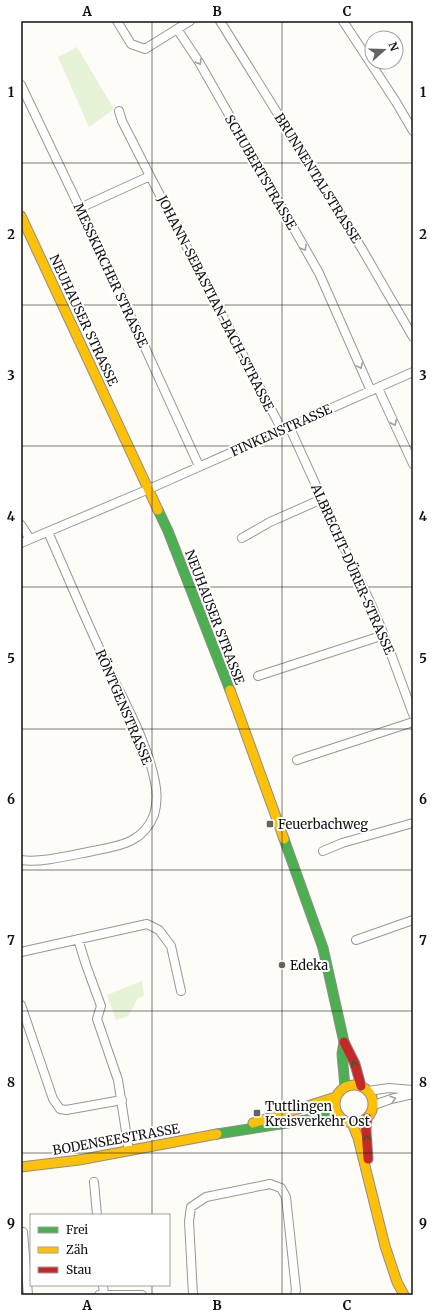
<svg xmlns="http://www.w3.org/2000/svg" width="434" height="1316" viewBox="0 0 434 1316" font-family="Merriweather,serif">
  <rect width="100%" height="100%" fill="#fdfcf7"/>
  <!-- green -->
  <path fill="#e7f3d7" d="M77 47 114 109 89 127 58 57Z
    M142 981 144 996 138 998 128 1016 116 1020 107 995Z"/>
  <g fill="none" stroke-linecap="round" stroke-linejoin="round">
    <defs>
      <path id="street" d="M117 21 131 44 145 49 190 21
        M220 21 362 249 413 337
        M343 21 396 102 413 131
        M177 29 199 62 319 273 371 391
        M21 85 116 284 199 466
        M119 111 122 121 150 176 282 430
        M80 208 150 176
        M378 388 413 464
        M289 426 343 545 371 604 384 635 413 714
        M21 525 30 539
        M242 538 270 522 322 499
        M21 543 149 489 413 372
        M258 676 384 635
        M297 760 413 722
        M323 851 342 843 413 823
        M21 860C41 863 72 855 93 851 119 846 143 843 154 815 157 805 157 792 155 782 147 741 125 704 108 667 87 623 68 577 48 532
        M78 939 86 965 101 1006 97 1019 118 1080 129 1151
        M356 940 413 920
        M21 952 147 924 159 930 171 946 181 991
        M21 1005 53 1099 60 1109 66 1110 122 1100
        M368 1091 389 1088 413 1090
        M374 1105 391 1099 413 1094
        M94 1182 97 1215
        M23 1232 28 1295
        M103 1285 104 1295
        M99 1295H142
        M193 1295 189 1221 191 1207 206 1197 270 1184 281 1188 286 1197 296 1290 295 1295"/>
      <path id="fast" d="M158 510 168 531 230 690
        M284 839 323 948 344 1042 342 1054 345 1087
        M217 1134 338 1115"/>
      <path id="slow" d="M21 216 158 510
        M230 690 284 839
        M335 1104a19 19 0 1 1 38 0a19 19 0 1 1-38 0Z
        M253 1123 336 1097
        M352 1123 358 1138 385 1246 397 1282 404 1295
        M21 1167 79 1160 217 1134"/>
      <path id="jam" d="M344 1042 355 1064 361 1086
        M367 1118 366 1130 368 1159"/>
    </defs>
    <!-- street casing -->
    <use href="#street" stroke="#979795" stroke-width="10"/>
    <!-- fast casing -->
    <use href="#fast" stroke="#8e8d8b" stroke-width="11"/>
    <!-- slow casing -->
    <use href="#slow" stroke="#8e8d8b" stroke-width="11"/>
    <!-- jam casing -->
    <use href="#jam" stroke="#8e8d8b" stroke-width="11"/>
    <!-- street -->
    <use href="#street" stroke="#fffffe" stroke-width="8"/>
    <!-- fast -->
    <use href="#fast" stroke="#4caf50" stroke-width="9"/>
    <!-- slow -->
    <use href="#slow" stroke="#ffc107" stroke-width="9"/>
    <!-- jam -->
    <use href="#jam" stroke="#c62828" stroke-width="9"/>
  </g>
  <!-- one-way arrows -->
  <defs><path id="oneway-chevron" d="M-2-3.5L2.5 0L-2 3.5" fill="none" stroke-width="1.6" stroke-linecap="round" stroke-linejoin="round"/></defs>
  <g stroke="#a0a09f">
    <use href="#oneway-chevron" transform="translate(199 62) rotate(59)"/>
    <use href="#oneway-chevron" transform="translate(304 248) rotate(60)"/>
    <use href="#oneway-chevron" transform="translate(360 366) rotate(66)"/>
    <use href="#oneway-chevron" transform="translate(394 423) rotate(65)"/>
    <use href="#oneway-chevron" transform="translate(393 1099) rotate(-16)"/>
  </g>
  <g stroke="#2e6030">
    <use href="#oneway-chevron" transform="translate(354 1064) rotate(-109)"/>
    <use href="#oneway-chevron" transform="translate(367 1138) rotate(-94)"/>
  </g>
  <!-- grid -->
  <path fill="none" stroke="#111" stroke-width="1" stroke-opacity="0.55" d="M152 21V1215M282 21V1295M21 163H413M21 305H413M21 446H413M21 587H413M21 729H413M21 870H413M21 1011H413M21 1153H413M152 1285V1295"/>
  <!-- markers -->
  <g fill="#646362" stroke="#fff" stroke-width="1.5">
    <rect x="266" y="820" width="8" height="8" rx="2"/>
    <circle cx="282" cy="965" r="4"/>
    <rect x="253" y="1109" width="8" height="8" rx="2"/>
  </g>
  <g text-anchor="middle" stroke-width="4" stroke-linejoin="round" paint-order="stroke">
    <!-- street labels -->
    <g font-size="13" fill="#111" stroke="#fff">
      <text transform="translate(261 172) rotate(60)" y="5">SCHUBERTSTRASSE</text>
      <text transform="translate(318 178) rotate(58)" y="5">BRUNNENTALSTRASSE</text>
      <text transform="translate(111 275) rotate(65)" y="5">MESSKIRCHER STRASSE</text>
      <text transform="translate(216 303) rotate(63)" y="5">JOHANN-SEBASTIAN-BACH-STRASSE</text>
      <text transform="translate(84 320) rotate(65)" y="5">NEUHAUSER STRASSE</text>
      <text transform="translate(281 430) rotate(-24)" y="5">FINKENSTRASSE</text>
      <text transform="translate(353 569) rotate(66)" y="5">ALBRECHT-DÜRER-STRASSE</text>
      <text transform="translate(215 617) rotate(69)" y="5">NEUHAUSER STRASSE</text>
      <text transform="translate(124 707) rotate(67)" y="5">RÖNTGENSTRASSE</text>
      <text transform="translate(116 1139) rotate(-10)" y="5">BODENSEESTRASSE</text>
    </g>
    <!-- poi labels -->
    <g font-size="13" fill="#111" stroke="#fff" text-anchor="start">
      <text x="278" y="829">Feuerbachweg</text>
      <text x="290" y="970">Edeka</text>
      <text x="265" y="1111">Tuttlingen<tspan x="265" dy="15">Kreisverkehr Ost</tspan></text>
    </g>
  </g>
  <!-- border -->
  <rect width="434" height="1316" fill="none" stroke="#ffffff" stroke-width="44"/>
  <!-- legend -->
  <rect x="30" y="1214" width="140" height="72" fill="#ffffff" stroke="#a0a0a0"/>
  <rect x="38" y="1227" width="20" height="6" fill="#4caf50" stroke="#a0a0a0"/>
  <text x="66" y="1234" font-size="12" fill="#111111">Frei</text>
  <rect x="38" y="1247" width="20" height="6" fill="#ffc107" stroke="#a0a0a0"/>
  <text x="66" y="1254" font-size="12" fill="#111111">Zäh</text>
  <rect x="38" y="1267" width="20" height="6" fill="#c62828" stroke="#a0a0a0"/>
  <text x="66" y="1274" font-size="12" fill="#111111">Stau</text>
  <!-- north arrow -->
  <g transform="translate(384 50) rotate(70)"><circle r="19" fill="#ffffff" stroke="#a0a0a0"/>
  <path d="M0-3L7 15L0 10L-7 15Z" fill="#646362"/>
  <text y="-6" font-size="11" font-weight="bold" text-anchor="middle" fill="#111111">N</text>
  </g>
  <rect x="22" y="22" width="390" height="1272" fill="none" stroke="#111" stroke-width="1.5"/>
  <g font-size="13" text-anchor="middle" font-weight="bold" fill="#111">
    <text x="87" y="16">A</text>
    <text x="217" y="16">B</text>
    <text x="347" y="16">C</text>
    <text x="11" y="97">1</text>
    <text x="423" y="97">1</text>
    <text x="11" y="239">2</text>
    <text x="423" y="239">2</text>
    <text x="11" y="380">3</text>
    <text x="423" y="380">3</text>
    <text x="11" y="521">4</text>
    <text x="423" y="521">4</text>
    <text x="11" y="663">5</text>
    <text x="423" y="663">5</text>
    <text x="11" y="804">6</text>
    <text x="423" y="804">6</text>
    <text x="11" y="945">7</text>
    <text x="423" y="945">7</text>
    <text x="11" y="1087">8</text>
    <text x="423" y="1087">8</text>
    <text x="11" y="1228">9</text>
    <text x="423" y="1228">9</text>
    <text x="87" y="1310">A</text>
    <text x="217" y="1310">B</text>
    <text x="347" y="1310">C</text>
  </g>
</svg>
